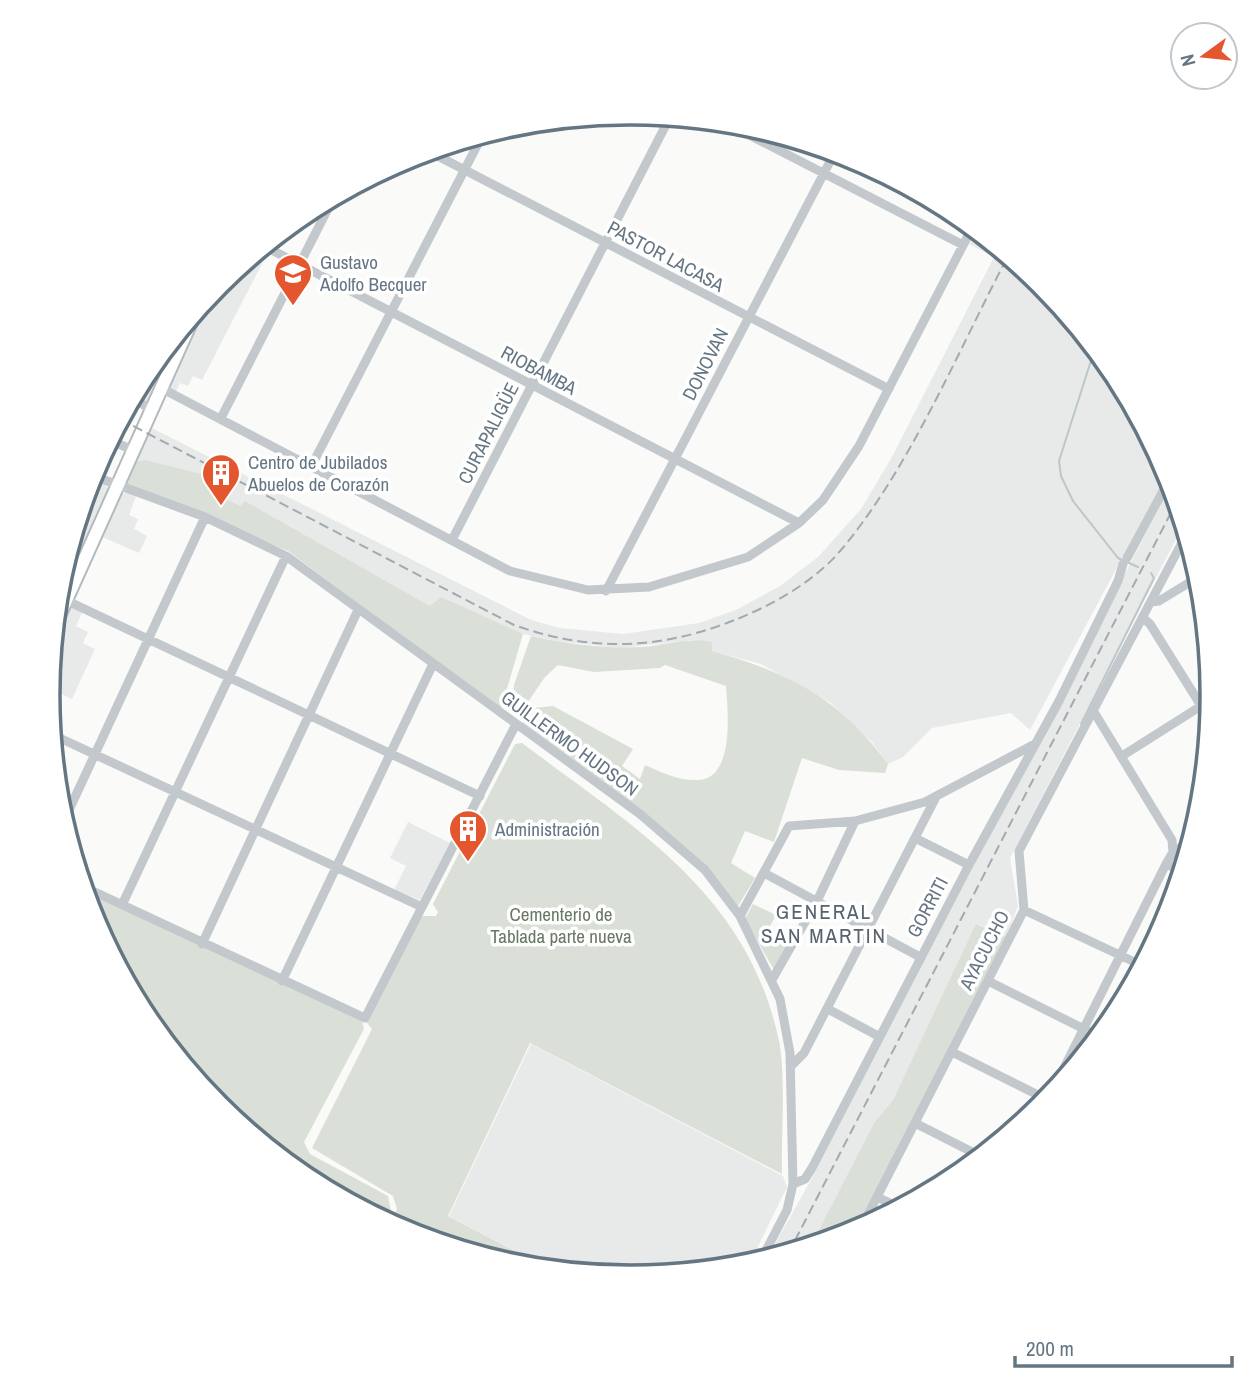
<svg xmlns="http://www.w3.org/2000/svg" width="1260" height="1391" viewBox="0 0 1260 1391" font-family="'Archivo Narrow',sans-serif">
  <rect width="100%" height="100%" fill="#fafaf8"/>
  <!-- built -->
  <path fill="#e8e9e9" d="M977 230 1042 284 1115 372 1168 472 1030 730 1011 713 932 728 903 757 888 764 872 742 831 703 761 664 712 651 693 640 620 648 556 641 523 634 481 617 430 606 245 501 240 506 133 463 148 426 531 620 560 628 623 634 699 623 736 610 780 586 818 557 861 509 892 457 994 257 969 244Z
    M259 249 267 254 202 380 193 376 188 386 180 383 175 393 171 390 169 384 216 286Z
    M164 350 171 355 148 404 137 399 144 385 140 383Z
    M90 478 106 485 109 492 66 587 59 591V581Z
    M1172 483 1184 524 1010 858 1018 906 1006 937 977 924 893 1100 874 1123 810 1247 766 1260 812 1178Z
    M127 492 136 496 129 515 138 519 134 529 147 536 139 553 102 537 120 495Z
    M75 607 83 611 76 626 88 632 83 643 95 649 72 699 61 694 49 718 47 695 53 641 68 608Z
    M408 822 450 843 420 900 394 890 406 866 390 858Z
    M531 1044 783 1176 787 1187 749 1265 630 1278 553 1271 449 1216Z"/>
  <!-- green -->
  <path fill="#dadfd7" d="M145 460 213 477V493L240 506 245 501 430 606 441 597 523 634 501 709 288 551 125 483 133 463Z
    M531 636C568 644 603 649 641 647 665 645 688 637 712 642V651C788 672 841 699 888 764L885 773 839 770 802 758 774 842 745 831 731 863 755 878 738 906 702 863 522 723 534 708 553 706 633 749 622 766 640 779 645 765C661 772 679 781 697 780 735 780 728 711 726 686L665 665 660 668 594 672 558 665 545 677 521 712 514 705V685Z
    M522 743C633 827 748 893 779 1041 786 1076 781 1136 782 1174L530 1043 448 1216 551 1270C500 1265 434 1249 389 1224L397 1209 393 1196 312 1148 372 1029 367 1023 369 1017 422 916H436L438 912 433 904 515 744Z
    M83 890 362 1021 364 1029 304 1142 310 1154 388 1196 391 1211 385 1222C359 1208 328 1196 304 1179 208 1109 118 1005 83 890Z
    M753 904 776 915 769 928 777 932 775 937 789 944 774 970 745 919Z
    M976 924 1006 937 857 1232 810 1247 874 1123 893 1100Z"/>
  <g fill="none" stroke-linecap="round" stroke-linejoin="round">
    <!-- stream -->
    <path stroke="#bbc7cb" stroke-width="2" d="M1095 348 1059 461 1061 476 1073 501 1118 558 1138 567
      M1081 724 1154 578 1151 573"/>
    <defs>
      <path id="secondary" d="M54 627 197 309"/>
    </defs>
    <!-- secondary casing -->
    <use href="#secondary" stroke="#b3babf" stroke-width="16"/>
    <!-- street -->
    <path stroke="#c3c8cc" stroke-width="9" d="M724 122 963 245
      M428 151 889 389
      M264 246 799 523
      M161 388 510 571 588 590 649 587 748 557 799 523 823 500 859 446 973 226
      M131 398 151 409
      M221 418 335 195
      M109 440 133 450
      M312 465 483 134
      M91 475 205 517 286 556 640 814 705 870 740 916 780 999 790 1053 793 1184
      M452 540 670 117
      M1127 558 1170 478
      M606 591 835 152
      M57 596 480 796
      M1151 602 1159 601 1200 576
      M1143 618 1150 624 1210 720
      M1094 712 1172 840 1173 852
      M51 734 422 907
      M1122 756 1212 699
      M63 823 205 517
      M915 838 969 865
      M1166 864 1183 872
      M764 873 920 957
      M82 886 365 1018 515 726
      M122 905 286 556
      M1024 910 1143 966
      M740 916 789 826 855 821 925 802 1033 745
      M202 944 358 610
      M773 978 817 901 855 821
      M282 981 433 664
      M988 981 1100 1037
      M828 1009 880 1037
      M952 1052 1048 1100
      M791 1066 804 1053 936 797
      M1048 1100 1166 864 1173 852 1192 841
      M915 1123 982 1157
      M877 1197 901 1208
      M860 1230 1024 910 1019 851 1187 533
      M760 1262 787 1210 793 1184 805 1179 812 1168 969 865 1059 701 1118 581 1123 564"/>
    <!-- secondary -->
    <use href="#secondary" stroke="#fff" stroke-width="12"/>
    <!-- rail -->
    <path stroke="#a2aab0" stroke-width="2" stroke-dasharray="10 5" stroke-linecap="butt" d="M120 419 514 625C601 656 677 648 760 609 789 595 820 575 841 550 910 468 958 351 1008 256
      M788 1254 1177 501"/>
  </g>
  <!-- icons -->
  <defs>
    <symbol id="school-pin" viewBox="-11 -11 22 30"><path d="M0 17L-7.5 6A9.5 9.5 0 1 1 7.5 6Z" fill="#e4572e" stroke="#fff"/><path d="M0-5L7-2L0 1L-7-2ZM-4 1L0 2.5L4 1V4Q0 6-4 4Z" fill="#fff"/></symbol>
    <symbol id="building-pin" viewBox="-11 -11 22 30"><path d="M0 17L-7.5 6A9.5 9.5 0 1 1 7.5 6Z" fill="#e4572e" stroke="#fff"/><path d="M-4-6H4V6H1V3H-1V6H-4ZM-2.5-4.3h1.7v1.8h-1.7ZM.8-4.3h1.7v1.8H.8ZM-2.5-1h1.7V.8h-1.7ZM.8-1h1.7V.8H.8Z" fill="#fff"/></symbol>
  </defs>
  <g fill-rule="evenodd">
    <use href="#school-pin" x="271" y="251" width="44" height="60"/>
    <use href="#building-pin" x="199" y="451" width="44" height="60"/>
    <use href="#building-pin" x="446" y="807" width="44" height="60"/>
  </g>
  <g text-anchor="middle" stroke-width="7" stroke-linejoin="round" paint-order="stroke">
    <!-- street labels -->
    <g font-size="19" fill="#657683" stroke="#fff">
      <text transform="translate(666 256) rotate(28)" y="7">PASTOR LACASA</text>
      <text transform="translate(705 364) rotate(-63)" y="7">DONOVAN</text>
      <text transform="translate(539 370) rotate(28)" y="7">RIOBAMBA</text>
      <text transform="translate(488 433) rotate(-63)" y="7">CURAPALIGÜE</text>
      <text transform="translate(570 743) rotate(36)" y="7">GUILLERMO HUDSON</text>
      <text transform="translate(927 907) rotate(-62)" y="7">GORRITI</text>
      <text transform="translate(984 950) rotate(-63)" y="7">AYACUCHO</text>
    </g>
    <!-- poi labels -->
    <g font-size="19" fill="#657683" stroke="#fff" text-anchor="start">
      <text x="320" y="269">Gustavo<tspan x="320" dy="22">Adolfo Becquer</tspan></text>
      <text x="248" y="469">Centro de Jubilados<tspan x="248" dy="22">Abuelos de Corazón</tspan></text>
      <text x="495" y="836">Administración</text>
    </g>
    <!-- park labels -->
    <g font-size="19" fill="#687a64" stroke="#fff">
      <text x="561" y="921">Cementerio de<tspan x="561" dy="22">Tablada parte nueva</tspan></text>
    </g>
    <!-- neighbourhood labels -->
    <g font-size="21" letter-spacing="2" fill="#57646e" stroke="#fff">
      <text x="824" y="919">GENERAL<tspan x="824" dy="24">SAN MARTIN</tspan></text>
    </g>
  </g>
  <!-- crop -->
  <path d="M0 0H1260V1391H0ZM60 695a570 570 0 1 1 1140 0a570 570 0 1 1-1140 0Z" fill="#fff" fill-rule="evenodd"/>
  <path fill="none" stroke="#657683" stroke-width="3.5" d="M60 695a570 570 0 1 1 1140 0a570 570 0 1 1-1140 0Z"/>
  <!-- north arrow -->
  <g transform="translate(1204 56) rotate(255)"><circle r="33" fill="#ffffff" stroke="#c1c8cd" stroke-width="2"/>
  <path d="M0-5L12 26L0 18L-12 26Z" fill="#e4572e"/>
  <text y="-10" font-size="19" font-weight="bold" text-anchor="middle" fill="#657683">N</text>
  </g>
  <!-- scale -->
  <path d="M1015 1356v10h217v-10" fill="none" stroke="#657683" stroke-width="3.5"/>
  <text x="1026" y="1356" font-size="21" fill="#657683" stroke="#ffffff" stroke-width="5" paint-order="stroke">200 m</text>
</svg>
